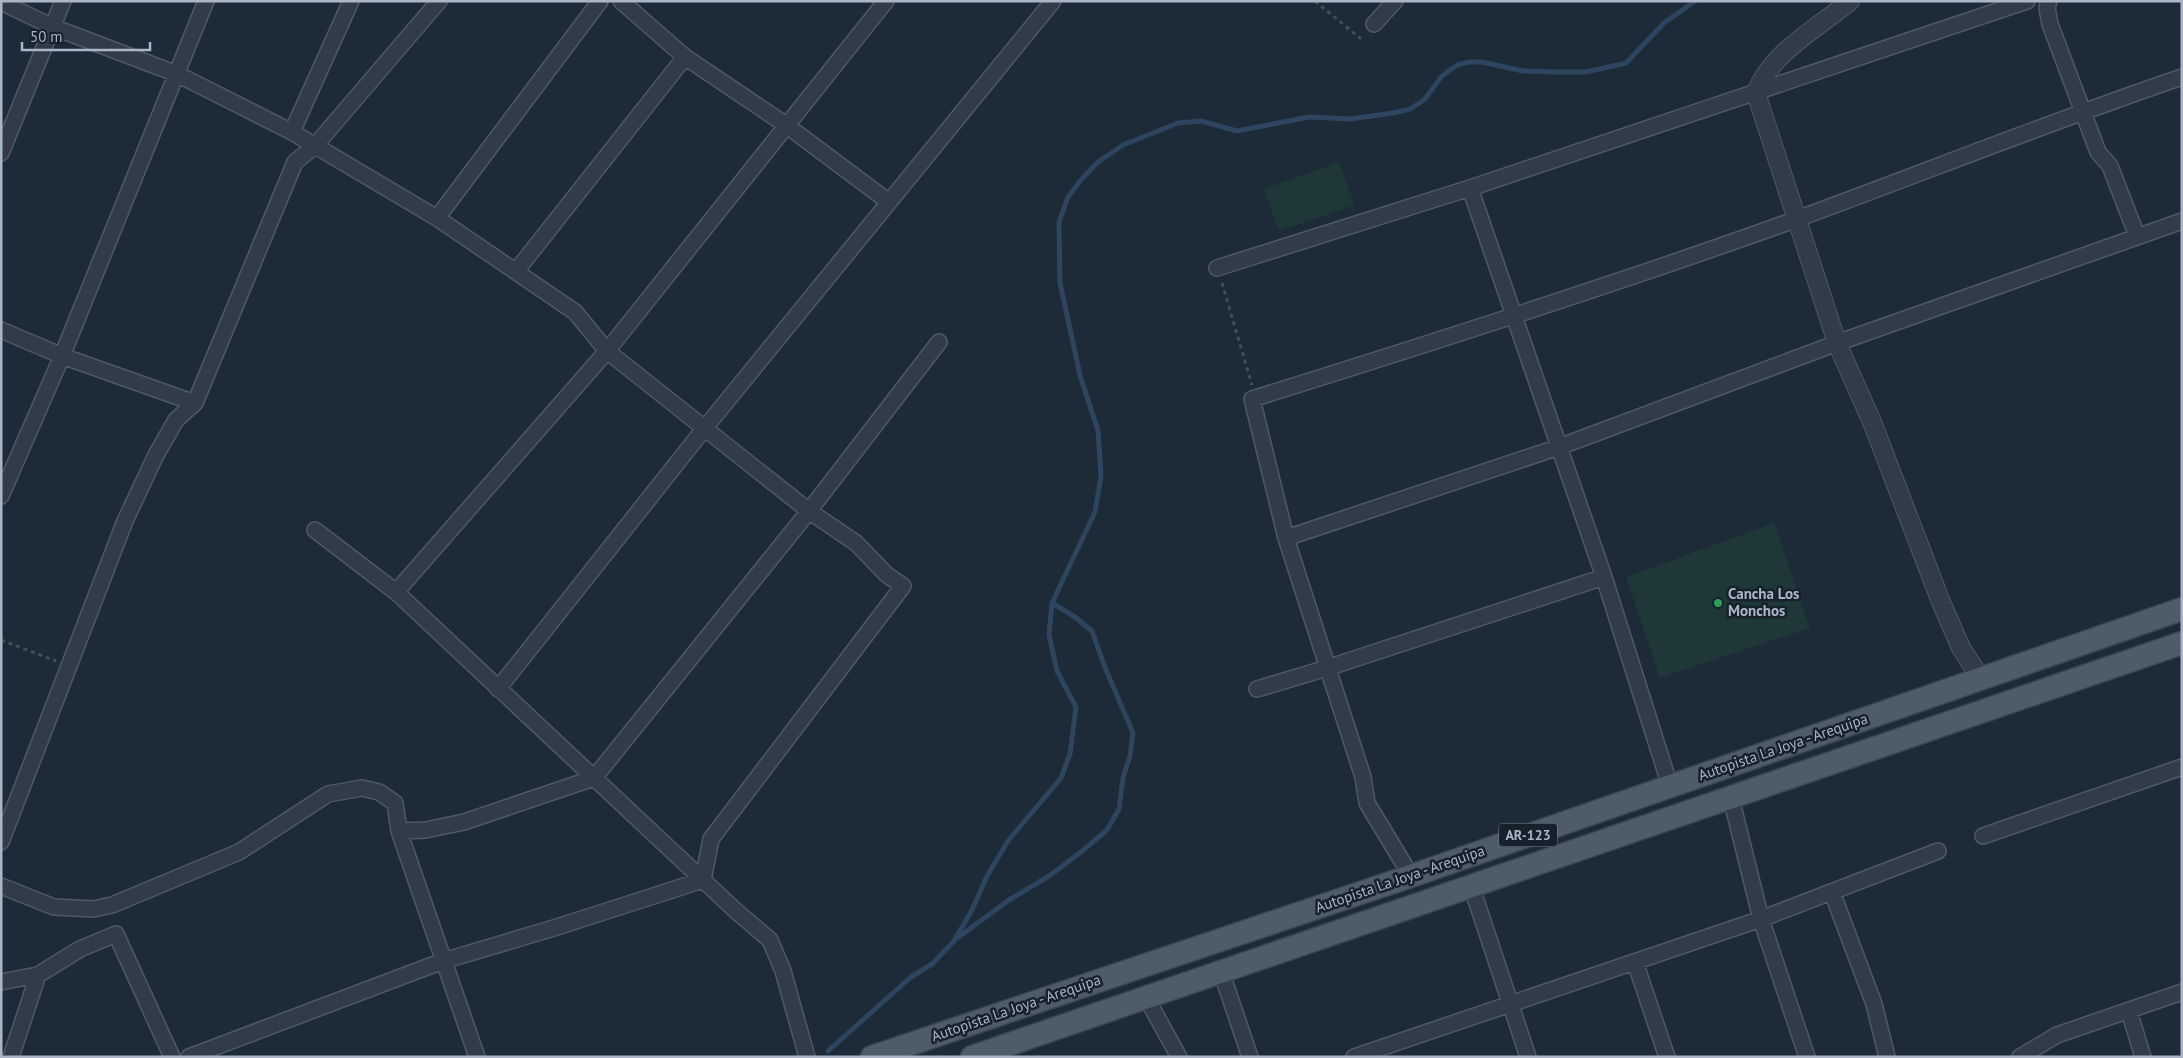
<svg xmlns="http://www.w3.org/2000/svg" width="2183" height="1058" viewBox="0 0 2183 1058" font-family="'PT Sans',sans-serif">
  <rect width="100%" height="100%" fill="#1d2a38"/>
  <!-- green -->
  <path fill="#1f3739" d="M1339 162 1355 205 1279 231 1264 189Z
    M1774 523 1810 628 1660 678 1626 577Z"/>
  <g fill="none" stroke-linecap="round" stroke-linejoin="round">
    <!-- stream -->
    <path stroke="#2d455f" stroke-width="5" d="M956 939 1009 900 1049 876 1081 852 1107 830 1119 809 1123 778 1130 756 1133 733 1104 665 1092 631 1075 617 1052 603
      M828 1051 911 977 932 964 954 941 972 910 987 876 1008 841 1061 778 1070 754 1076 707 1057 671 1049 635 1052 603 1095 512 1101 476 1098 431 1080 375 1060 283 1059 222 1068 197 1080 181 1098 162 1123 145 1178 123 1201 121 1237 131 1309 117 1350 119 1393 113 1410 109 1424 100 1442 76 1457 65 1469 62H1482L1523 71 1556 72H1586L1626 63 1664 23 1695 1"/>
    <defs>
      <path id="minor" d="M621 1 685 57 786 125 889 202
        M2049 1 2047 8 2050 24 2098 152 2110 166 2137 236
        M1 2 53 27 177 74 292 132 437 218 575 312 607 351 809 511 856 543 887 575 903 586 711 839 703 880 557 927 443 961 189 1057
        M1374 24 1395 1
        M292 132 351 1
        M1 153 63 1
        M1470 188 1604 577 1670 786
        M437 218 600 1
        M1217 268 1470 188 2027 1
        M517 270 685 57
        M1 330 62 356 195 403
        M1 496 62 356 206 1
        M315 530 396 592 736 911 770 940 783 971 807 1057
        M1286 538 1559 447 1837 343 2182 221
        M396 592 607 351 886 1
        M498 689 704 429 1053 1
        M1257 689 1327 668 1604 577
        M1731 798 1761 919 1807 1057
        M399 831 477 1057
        M1983 836 2182 767
        M1 842 125 521 156 455 176 420 195 403 295 162 314 147 439 1
        M1411 876 1367 803 1363 777 1286 538 1252 399C1435 342 1617 284 1797 219 1925 172 2052 121 2182 77
        M1471 885 1528 1057
        M1 886 54 907 93 909 112 905 239 852 328 794 362 788 379 792 395 803 399 831 426 830 464 822 594 778 809 511 939 342
        M1832 892 1874 1004 1887 1057
        M1635 962 1667 1057
        M1221 971 1250 1057
        M1 982 38 975 80 949 116 934 172 1057
        M1146 997 1179 1057
        M2129 1011 2143 1057
        M11 1057 38 975
        M1354 1057 1761 919 1938 851
        M2020 1057 2057 1035 2182 992"/>
      <path id="tertiary" d="M1850 1C1818 28 1771 52 1756 93L1837 343 1872 422 1941 602 1961 648 1982 680"/>
      <path id="primary" d="M872 1057 1411 876 2182 609
        M972 1057 2182 643"/>
    </defs>
    <!-- minor casing -->
    <use href="#minor" stroke="#4e5967" stroke-width="18"/>
    <!-- tertiary casing -->
    <use href="#tertiary" stroke="#4e5967" stroke-width="20"/>
    <!-- primary casing -->
    <use href="#primary" stroke="#3a4552" stroke-width="25"/>
    <!-- path -->
    <path stroke="#3a5353" stroke-width="3" stroke-dasharray="4 4" stroke-linecap="butt" d="M1315 1 1361 39
      M1222 283 1252 385
      M1 640 56 661"/>
    <!-- minor -->
    <use href="#minor" stroke="#313c48" stroke-width="15"/>
    <!-- tertiary -->
    <use href="#tertiary" stroke="#313c48" stroke-width="18"/>
    <!-- primary -->
    <use href="#primary" stroke="#4e5b69" stroke-width="22"/>
  </g>
  <!-- markers -->
  <circle fill="#2e9e5b" stroke="#17212c" stroke-width="2" cx="1718" cy="603" r="5"/>
  <g text-anchor="middle" stroke-width="5" stroke-linejoin="round" paint-order="stroke">
    <!-- shield labels -->
    <rect fill="#17212c" stroke="#7e8998" stroke-width="1" x="1499" y="823.5" width="58" height="23" rx="4"/>
    <g font-size="14" font-weight="bold" fill="#aab6c6">
      <text x="1528" y="840">AR-123</text>
    </g>
    <!-- poi labels -->
    <g font-size="15" font-weight="bold" fill="#aab6c6" stroke="#17212c" text-anchor="start">
      <text x="1728" y="599">Cancha Los<tspan x="1728" dy="17">Monchos</tspan></text>
    </g>
    <!-- street labels -->
    <g font-size="15" fill="#aab6c6" stroke="#17212c">
      <text transform="translate(1783 747) rotate(-19)" y="5">Autopista La Joya - Arequipa</text>
      <text transform="translate(1400 879) rotate(-19)" y="5">Autopista La Joya - Arequipa</text>
      <text transform="translate(1016 1008) rotate(-19)" y="5">Autopista La Joya - Arequipa</text>
    </g>
  </g>
  <!-- border -->
  <rect width="2183" height="1058" fill="none" stroke="#aab6c6" stroke-width="5"/>
  <!-- scale -->
  <path d="M22 42v8h128v-8" fill="none" stroke="#aab6c6" stroke-width="2.5"/>
  <text x="30" y="42" font-size="15" fill="#aab6c6" stroke="#17212c" stroke-width="4" paint-order="stroke">50 m</text>
</svg>
